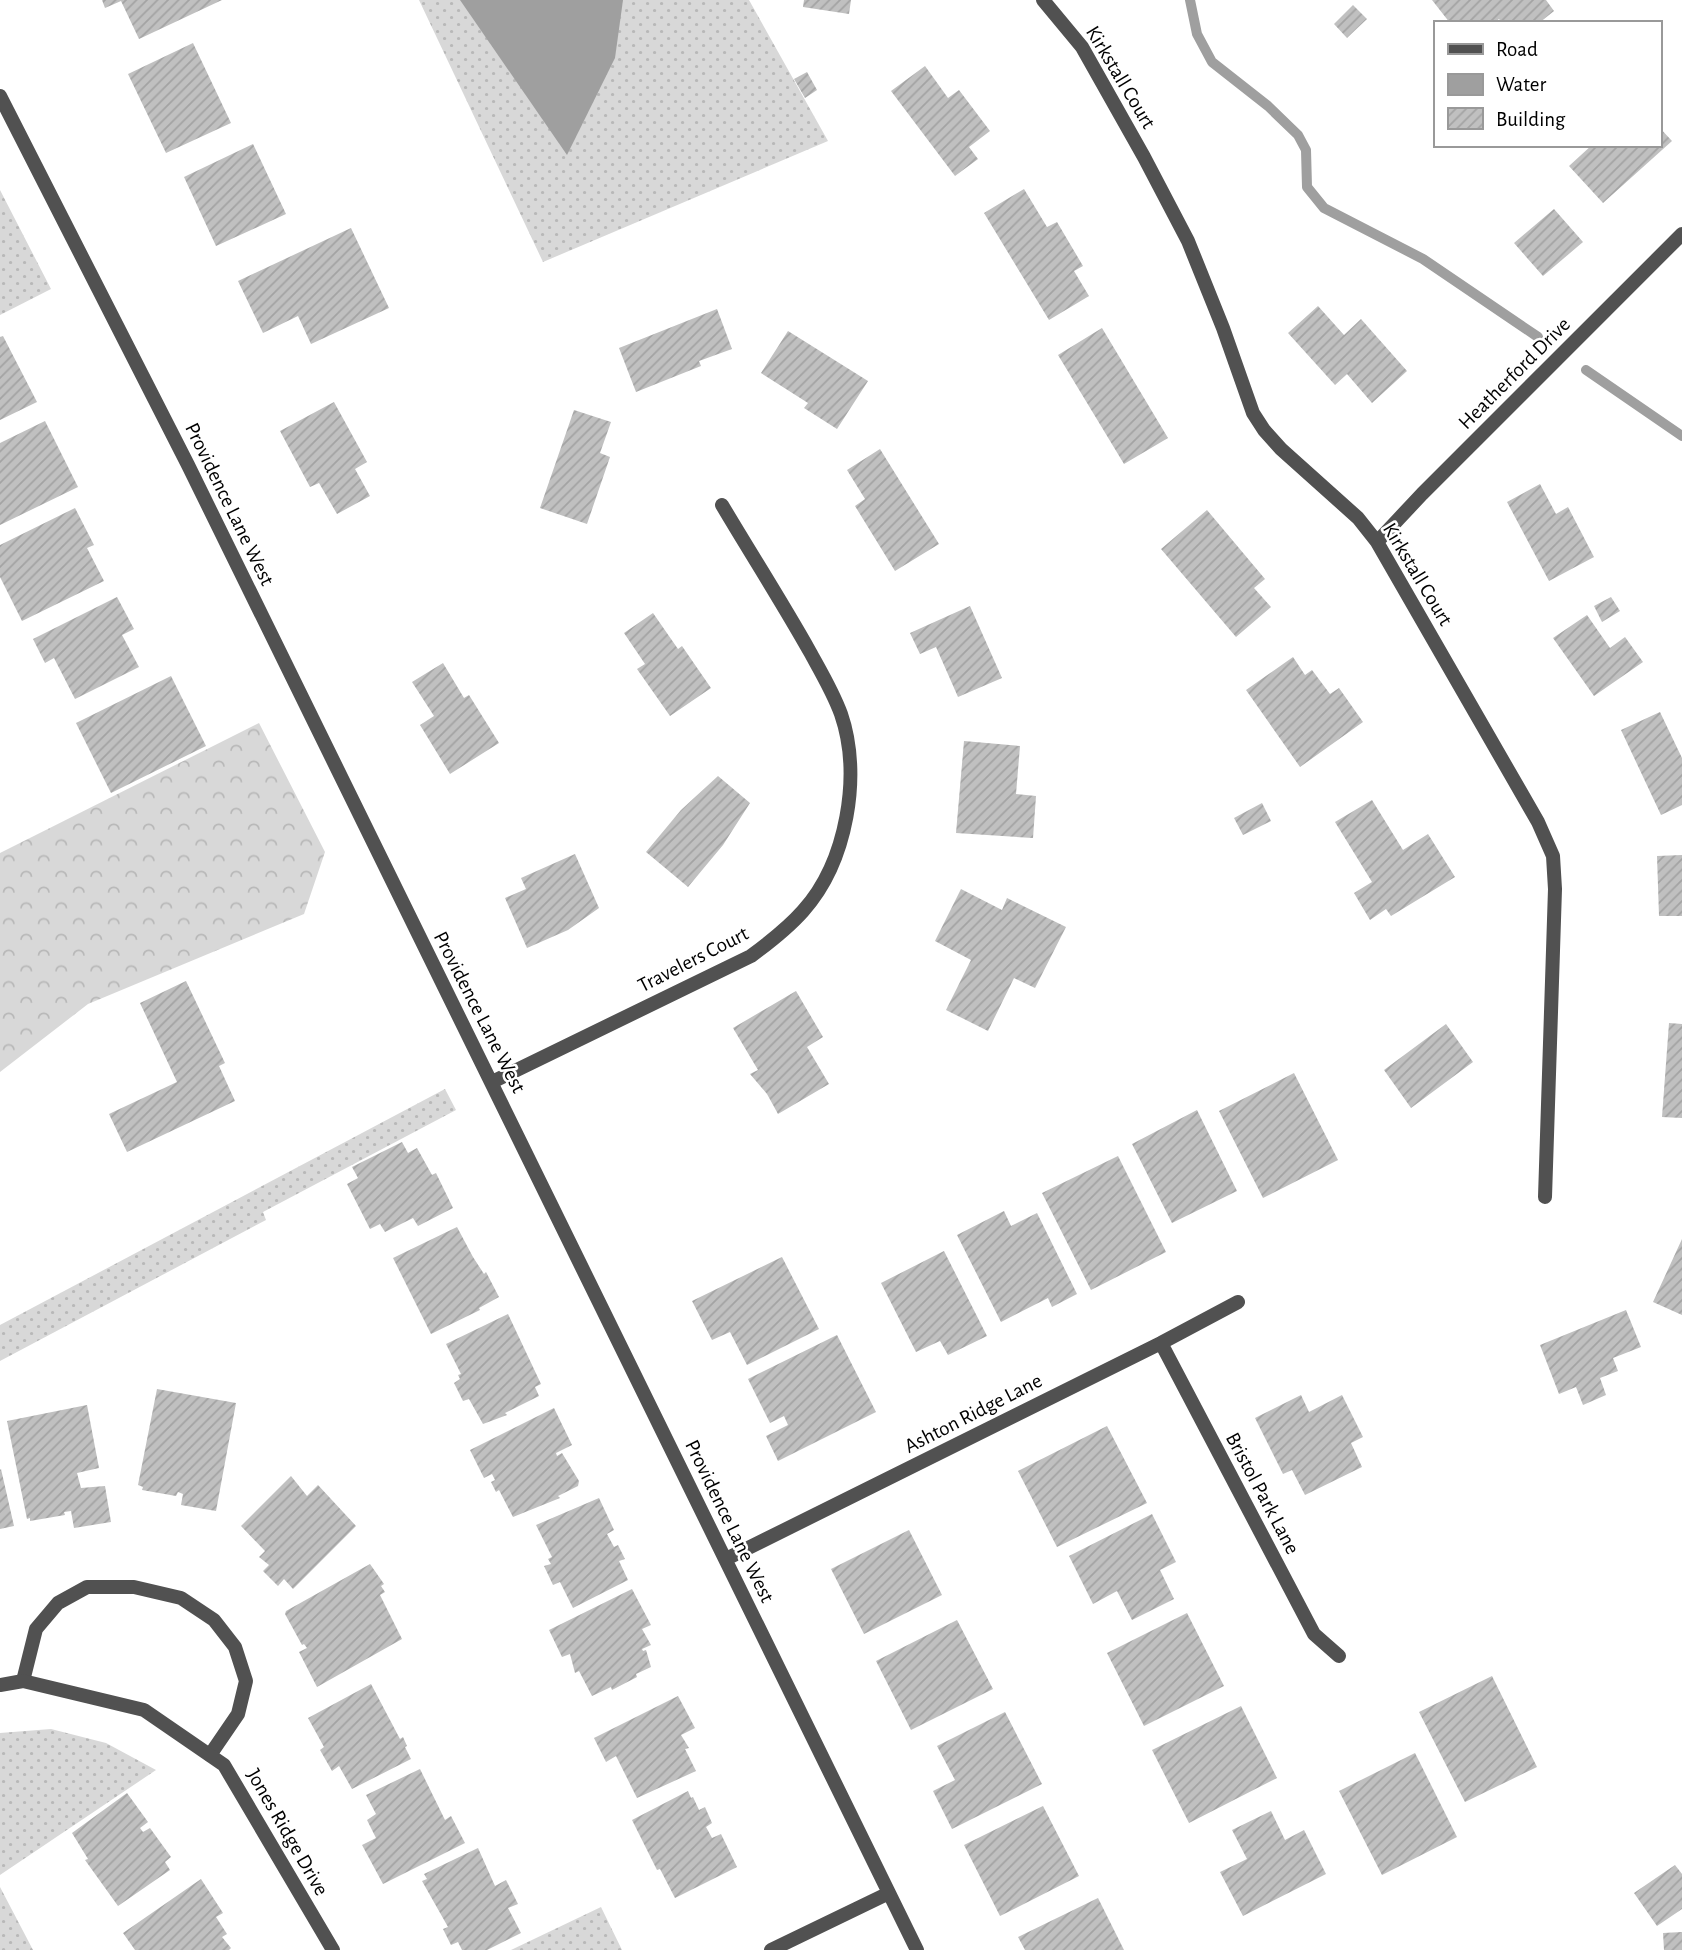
<svg xmlns="http://www.w3.org/2000/svg" width="1682" height="1950" viewBox="0 0 1682 1950" font-family="'Alegreya Sans',sans-serif">
  <defs>
    <pattern id="grass-dots" width="8" height="8" patternUnits="userSpaceOnUse" patternTransform="scale(1.75)"><rect width="8" height="8" fill="#d8d8d8"/><path d="M2 2h.1M6 6h.1" fill="none" stroke="#b8b8b8" stroke-width="1.8" stroke-linecap="round"/></pattern>
    <pattern id="forest-crowns" width="20" height="18" patternUnits="userSpaceOnUse" patternTransform="scale(1.75)"><rect width="20" height="18" fill="#d8d8d8"/><path d="M2 6a3 3 0 1 1 6 0M12 15a3 3 0 1 1 6 0" fill="none" stroke="#b8b8b8"/></pattern>
    <pattern id="building-hatch" width="6" height="6" patternUnits="userSpaceOnUse" patternTransform="scale(1.75)"><rect width="6" height="6" fill="#c0c0c0"/><path d="M-1 1l2-2M0 6l6-6M5 7l2-2" fill="none" stroke="#a3a3a3"/></pattern>
  </defs>
  <rect width="100%" height="100%" fill="#fff"/>
  <!-- grass -->
  <path fill="url(#grass-dots)" d="M419 0H749L828 141 543 262Z
    M0 190 51 289 0 315Z
    M445 1089 456 1110 263 1212 266 1220 0 1361V1325Z
    M51 1729 106 1743 156 1770 0 1875V1733Z
    M0 1887 33 1950H0Z
    M601 1907 622 1950H511Z"/>
  <!-- forest -->
  <path fill="url(#forest-crowns)" d="M259 723 325 852 304 914 88 1004 0 1072V853Z"/>
  <!-- water -->
  <path fill="#9f9f9f" d="M460 0H623L615 58 567 155Z"/>
  <g fill="none" stroke-linecap="round" stroke-linejoin="round">
    <!-- stream -->
    <path stroke="#9f9f9f" stroke-width="10" d="M1190 0 1197 34 1212 62 1268 106 1298 135 1306 150 1307 187 1324 208 1423 259 1538 337
      M1586 370 1682 436"/>
  </g>
  <!-- building -->
  <path fill="url(#building-hatch)" d="M102 0H222L139 39 121 1 105 8Z
    M804 0H851L849 14 803 7Z
    M1432 0H1546L1554 11 1539 23H1502L1499 19 1494 23H1450Z
    M1353 5 1367 19 1347 38 1334 24Z
    M193 43 231 123 166 153 128 74Z
    M925 66 948 98 959 90 990 131 969 147 978 159 955 176 891 91Z
    M807 72 817 90 805 98 794 79Z
    M1659 127 1672 141 1603 203 1569 166 1592 145H1659Z
    M253 144 286 214 216 246 184 177Z
    M1024 189 1047 227 1057 222 1083 266 1074 271 1089 296 1049 320 984 213Z
    M1554 209 1583 242 1543 276 1514 243Z
    M351 228 389 308 311 344 298 316 263 333 238 281Z
    M1318 306 1344 335 1361 319 1407 371 1372 403 1347 374 1335 385 1288 333Z
    M717 309 732 349 699 361 701 366 636 392 619 348Z
    M1102 328 1168 438 1124 464 1058 355Z
    M788 331 868 381 837 429 804 408 808 403 761 373Z
    M3 336 37 402 0 420V337Z
    M334 402 367 462 355 469 370 496 337 514 319 483 310 487 280 431Z
    M574 410 611 422 600 453 610 457 587 524 540 508Z
    M45 421 78 487 0 525V443Z
    M880 449 939 544 895 571 855 506 865 499 847 470Z
    M1540 484 1556 514 1568 507 1594 557 1549 581 1507 502Z
    M75 508 94 545 87 548 104 581 22 621 0 577V545Z
    M1207 510 1265 579 1254 588 1271 607 1236 637 1161 549Z
    M117 597 134 629 122 635 139 667 75 699 54 658 45 663 33 639Z
    M1611 597 1620 611 1602 622 1594 606Z
    M970 606 1002 678 958 697 936 647 920 654 910 633Z
    M653 613 678 649 682 646 711 688 670 716 637 669 645 664 624 633Z
    M1587 615 1610 648 1625 637 1643 662 1594 696 1553 638Z
    M1293 657 1305 675 1312 670 1330 694 1339 688 1363 722 1300 767 1246 690Z
    M443 663 464 698 469 695 499 743 450 774 420 725 434 716 412 682Z
    M171 676 206 746 111 793 76 723Z
    M1660 712 1682 758V805L1661 815 1621 730Z
    M964 741 1020 746 1016 794 1036 796 1033 838 956 833Z
    M718 776 750 803 723 845 688 887 646 852 681 810Z
    M1372 800 1403 850 1428 834 1455 877 1391 916 1386 909 1370 920 1354 893 1372 882 1335 822Z
    M1262 803 1271 821 1243 835 1234 818Z
    M575 854 599 908 568 930 527 948 505 898 526 889 521 878Z
    M1682 855V916H1659L1657 856Z
    M961 889 1002 910 1007 898 1066 927 1035 988 1014 978 988 1031 946 1010 971 960 935 941Z
    M186 981 225 1063 219 1066 235 1101 127 1152 109 1114 177 1082 140 1003Z
    M796 991 823 1037 807 1047 829 1084 778 1114 767 1094 750 1074 758 1070 733 1028Z
    M1669 1023 1682 1024V1118L1662 1117Z
    M1446 1024 1473 1062 1411 1108 1384 1070Z
    M1294 1073 1338 1160 1263 1198 1219 1111Z
    M1197 1110 1237 1191 1172 1223 1132 1144Z
    M402 1142 408 1153 417 1148 432 1175 436 1173 453 1208 418 1226 413 1218 385 1232 380 1224 370 1229 347 1184 358 1178 352 1167Z
    M1118 1156 1166 1252 1091 1290 1042 1193Z
    M1004 1211 1011 1226 1037 1213 1077 1294 1052 1307 1048 1298 1001 1322 957 1235Z
    M457 1227 473 1257 484 1274 486 1272 499 1297 479 1308 480 1310 431 1334 393 1258Z
    M1682 1239V1315L1653 1302Z
    M944 1251 987 1336 948 1355 940 1341 916 1352 881 1283Z
    M782 1257 819 1329 747 1365 730 1332 712 1340 692 1301Z
    M1626 1310 1641 1347 1613 1358 1618 1371 1600 1378 1606 1395 1583 1405 1576 1387 1559 1394 1540 1345Z
    M508 1314 541 1384 535 1387 539 1396 505 1413 507 1415 483 1424 469 1399 463 1401 454 1383 460 1379 458 1375 461 1374 446 1344Z
    M837 1335 876 1412 778 1461 766 1436 788 1425 784 1416 770 1423 748 1379Z
    M157 1389 236 1403 216 1511 181 1505 183 1494 178 1492 176 1496 142 1490 143 1487 138 1485Z
    M1301 1395 1309 1412 1342 1395 1363 1437 1351 1443 1362 1467 1305 1495 1292 1470 1283 1474 1255 1418Z
    M87 1405 99 1468 77 1473 81 1488 105 1486 111 1522 74 1528 71 1511 64 1512 65 1515 30 1521V1518L27 1519 7 1421Z
    M554 1408 572 1445 556 1453 557 1456 562 1453 579 1481 578 1486 558 1496 560 1498 513 1517 499 1490 496 1492 491 1482 495 1480 492 1474 484 1478 470 1450Z
    M1107 1426 1147 1503 1057 1547 1018 1471Z
    M1 1469 14 1526 0 1529V1470Z
    M291 1476 307 1496 318 1485 356 1526 293 1589 284 1579 278 1586 263 1571 269 1565 259 1557 265 1551 241 1526Z
    M599 1498 614 1530 607 1534 614 1547 618 1545 625 1559 619 1561 628 1580 573 1608 560 1582 553 1585 544 1566 551 1564 548 1559 552 1557 536 1525Z
    M1152 1514 1176 1562 1160 1570 1174 1599 1132 1620 1117 1591 1093 1604 1069 1556Z
    M909 1530 942 1595 864 1634 831 1569Z
    M370 1564 384 1584 381 1586 385 1592 380 1595 402 1639 317 1687 299 1652 307 1648 304 1644 302 1645 285 1614 286 1611Z
    M632 1589 651 1625 642 1629 651 1645 642 1649 643 1651 646 1650 651 1667 636 1674 637 1677 612 1690 611 1687 592 1696 579 1671 575 1673 570 1654 562 1657 549 1630Z
    M1187 1613 1224 1686 1144 1726 1107 1653Z
    M957 1620 993 1689 911 1730 876 1661Z
    M1492 1676 1537 1767 1465 1802 1419 1712Z
    M371 1684 400 1739 403 1737 407 1746 405 1747 411 1759 352 1789 339 1766 332 1771 320 1750 324 1747 308 1718Z
    M678 1696 695 1728 681 1735 689 1748 685 1749 696 1771 637 1798 616 1756 606 1762 594 1738Z
    M1241 1706 1277 1778 1189 1823 1152 1750Z
    M1005 1712 1042 1784 952 1829 933 1791 955 1780 937 1746Z
    M1415 1753 1457 1837 1382 1875 1339 1791Z
    M420 1769 445 1820 451 1816 465 1843 383 1884 362 1845 376 1838 367 1820 376 1814 366 1795Z
    M688 1791 691 1798 693 1797 699 1810 705 1807 712 1823 706 1827 712 1838 721 1834 737 1867 675 1898 660 1869 657 1870 632 1820Z
    M127 1793 148 1822 140 1828 143 1832 150 1828 171 1857 165 1862 170 1870 118 1906 85 1860 88 1859 72 1833Z
    M1043 1806 1079 1876 1000 1916 964 1845Z
    M1271 1811 1285 1840 1304 1830 1326 1874 1243 1916 1220 1872 1247 1859 1232 1830Z
    M478 1848 495 1886 506 1880 518 1904 508 1908 521 1933 487 1950H462L458 1942 451 1945 443 1929 448 1927 422 1881 427 1879 424 1874Z
    M1675 1865 1682 1874V1909L1657 1926 1634 1893Z
    M201 1879 223 1913 216 1917 227 1934 222 1937 231 1948 229 1950H135L123 1933Z
    M1098 1898 1124 1950H1025L1018 1937Z
    M1682 1932V1950H1664L1663 1933Z"/>
  <g fill="none" stroke-linecap="round" stroke-linejoin="round">
    <!-- service -->
    <path stroke="#515151" stroke-width="14" d="M23 1681 36 1629 58 1603 87 1587H134L181 1598 214 1620 235 1647 246 1681 238 1714 210 1755"/>
    <!-- minor -->
    <path stroke="#515151" stroke-width="14" d="M1043 0 1082 47 1144 157 1188 241 1223 328 1253 413 1264 430 1281 449 1358 518 1377 542 1538 822 1553 856 1555 889 1545 1197
      M0 96 188 465 917 1950
      M1377 542 1422 494 1682 234
      M492 1082 751 956C770 942 788 928 803 911 847 862 862 775 841 714 833 692 821 672 810 652 782 602 751 554 722 505
      M1161 1343 1314 1634 1339 1656
      M726 1559 1161 1343 1238 1302
      M0 1685 23 1681 144 1710 224 1765 333 1950
      M771 1950 889 1893"/>
  </g>
  <g text-anchor="middle" stroke-width="5" stroke-linejoin="round" paint-order="stroke">
    <!-- street labels -->
    <g font-size="21" fill="#000" stroke="#fff">
      <text transform="translate(1121 77) rotate(59)" y="7">Kirkstall Court</text>
      <text transform="translate(1514 373) rotate(-45)" y="7">Heatherford Drive</text>
      <text transform="translate(230 504) rotate(64)" y="7">Providence Lane West</text>
      <text transform="translate(1418 574) rotate(59)" y="7">Kirkstall Court</text>
      <text transform="translate(693 959) rotate(-27)" y="7">Travelers Court</text>
      <text transform="translate(480 1012) rotate(63)" y="7">Providence Lane West</text>
      <text transform="translate(973 1413) rotate(-27)" y="7">Ashton Ridge Lane</text>
      <text transform="translate(1263 1493) rotate(62)" y="7">Bristol Park Lane</text>
      <text transform="translate(730 1521) rotate(64)" y="7">Providence Lane West</text>
      <text transform="translate(288 1832) rotate(60)" y="7">Jones Ridge Drive</text>
    </g>
  </g>
  <!-- legend -->
  <rect x="1434" y="21" width="228" height="126" fill="#ffffff" stroke="#999999" stroke-width="2"/>
  <rect x="1448" y="44" width="35" height="10" fill="#515151" stroke="#999999" stroke-width="2"/>
  <text x="1496" y="56" font-size="21" fill="#000000">Road</text>
  <rect x="1448" y="74" width="35" height="21" fill="#9f9f9f" stroke="#999999" stroke-width="2"/>
  <text x="1496" y="91" font-size="21" fill="#000000">Water</text>
  <rect x="1448" y="108" width="35" height="21" fill="url(#building-hatch)" stroke="#999999" stroke-width="2"/>
  <text x="1496" y="126" font-size="21" fill="#000000">Building</text>
</svg>
